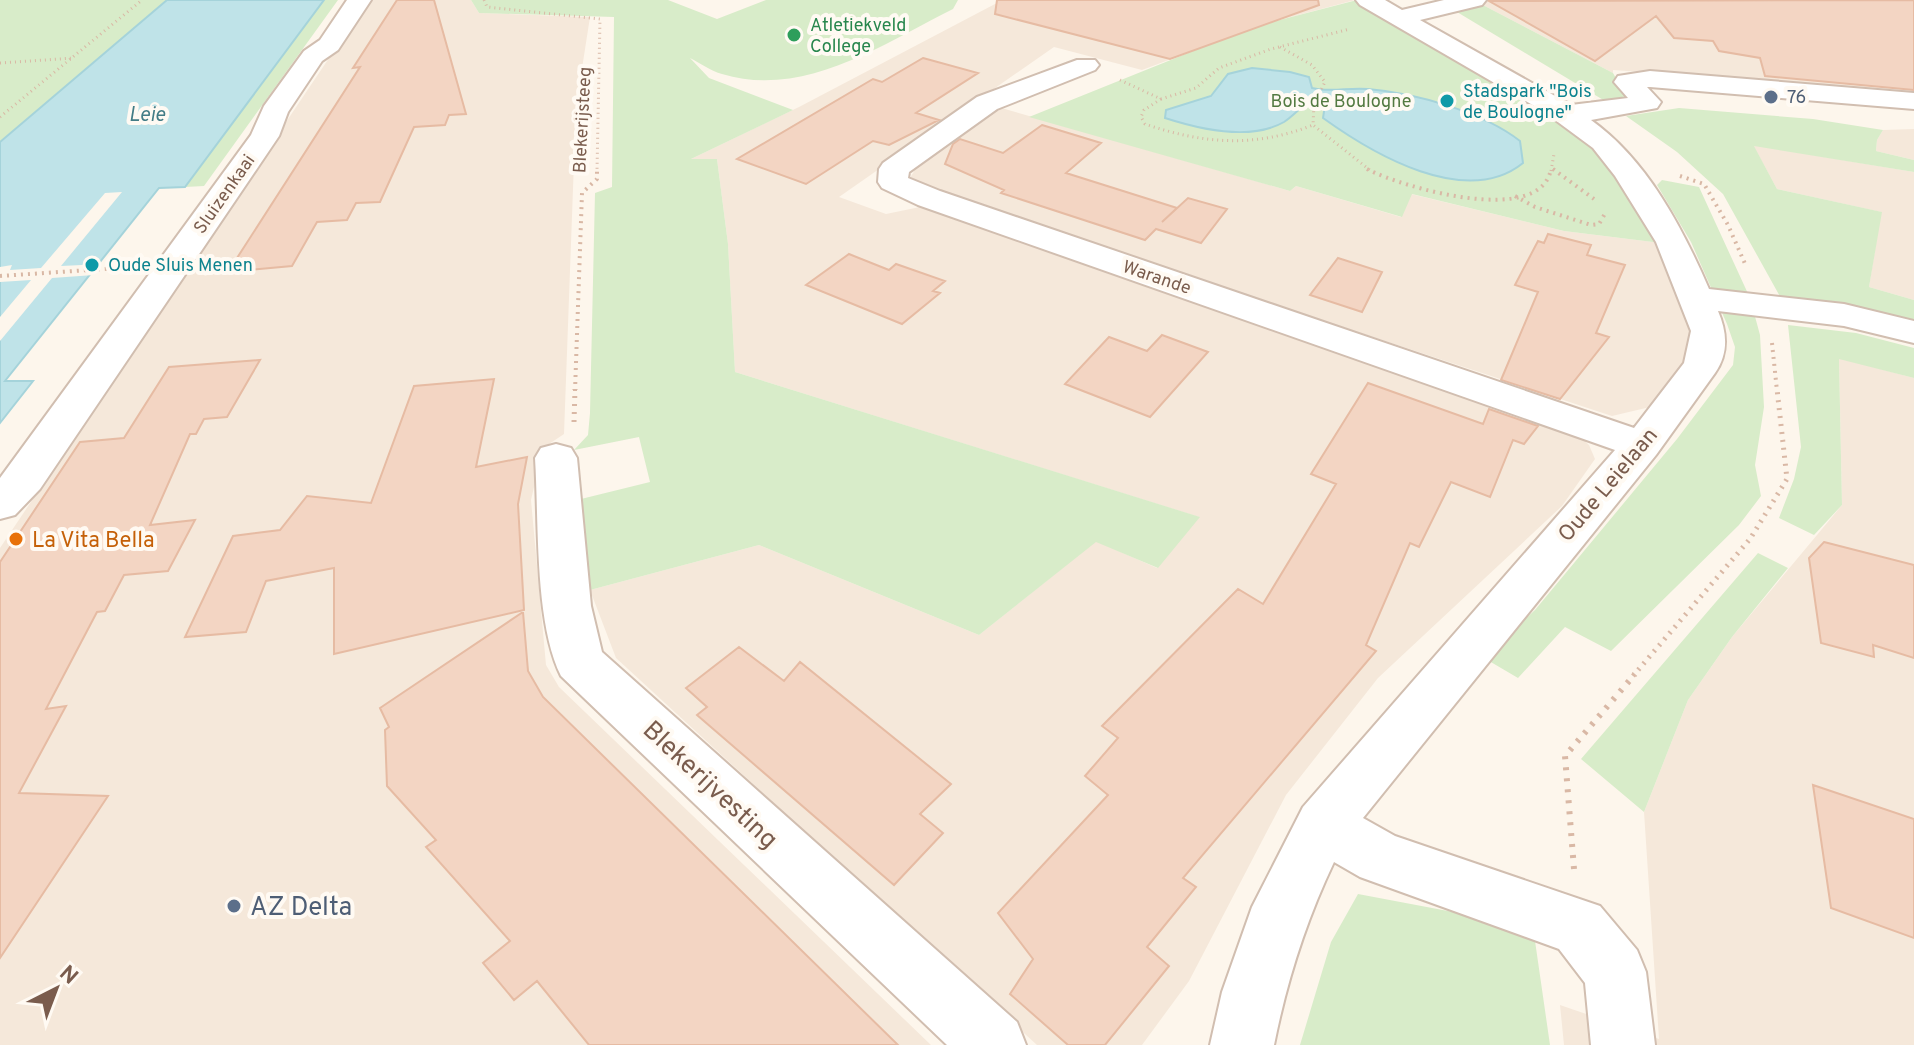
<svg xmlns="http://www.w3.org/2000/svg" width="1914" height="1045" viewBox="0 0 1914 1045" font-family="Overpass,sans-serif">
  <rect width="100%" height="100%" fill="#fdf6ec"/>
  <!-- residential -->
  <path fill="#f5e8da" d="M368 0H471L479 13 590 17 576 107 564 434 543 448 531 500 546 665 559 687 931 1045H0V548Z
    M1013 0H1355L1226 34 1198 49 1142 70 1054 47 839 197 886 214 920 207 1571 428 1589 445 1595 459 1562 506 1378 678 1286 795 1189 981 1142 1045H1037L616 658 590 590 759 545 979 635 1096 541 1157 568 1199 517 735 372 728 244 717 159 689 160 799 107 995 4Z
    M1492 0H1914V96L1905 95 1898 90 1613 70V73L1479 3Z
    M998 107 1290 191 1296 186 1401 217 1411 194 1564 231 1661 243 1695 327 1690 355 1650 407 1612 416 916 186 910 178 918 165Z
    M1914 129V160L1876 151 1877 140 1883 130Z
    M1753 145 1914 172V300L1869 287 1881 212 1777 189Z
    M1839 358 1914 378V1045H1564L1560 1005 1659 1039 1644 812 1688 700 1732 637 1842 505Z"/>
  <!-- green -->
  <path fill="#d8ecc9" d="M0 0H169L0 144Z
    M324 0H338L204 186 185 187Z
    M471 0H668L717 19 766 0H958L953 9C883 44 804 99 722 74 711 71 700 63 690 58L709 78 793 110 691 159H717L728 244 735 372 1200 517 1158 568 1096 542 979 635 759 545 590 590 581 499 650 482 639 437 574 450 588 435 590 413 595 193 612 187 614 17 479 13Z
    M1357 0 1525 100 1590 145 1608 166 1661 243 1564 231 1412 194 1402 217 1296 186 1290 191 1029 117 1198 49 1226 34Z
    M1479 3 1613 73 1629 101 1610 104 1452 9Z
    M1679 108 1813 119 1883 130 1877 140 1876 151 1914 160V172L1754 146 1777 189 1882 212 1869 287 1914 300V324L1782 300 1723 194 1677 152 1626 116Z
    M1662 180 1699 187 1750 298 1760 335 1764 407 1755 465 1761 496 1739 525 1611 651 1565 627 1518 678 1484 658 1535 610 1677 439 1733 365 1735 347 1727 324 1691 242 1657 185Z
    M1788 325 1856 333 1914 348V378L1839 359 1842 505 1814 535 1779 518 1794 479 1801 447Z
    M1758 553 1788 568 1732 637 1688 700 1644 812 1581 759Z
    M1358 894 1533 927 1550 1045H1300L1331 942Z"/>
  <!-- water -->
  <path fill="#bfe3e8" stroke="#a5d3da" stroke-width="2" d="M167 0H324L185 187 159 188 5 381H33L0 423V142Z
    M1252 68 1290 72 1309 77 1312 88C1332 93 1348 87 1368 89 1415 93 1483 112 1520 141L1523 163C1466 209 1373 154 1323 118L1325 105 1308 102C1300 108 1292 117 1284 122 1251 141 1199 129 1165 118L1166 110 1211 96 1228 74Z"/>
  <!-- pier -->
  <path fill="#fdf6ec" d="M122 192 61 266 103 264 94 275 52 278 0 341V317L31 280 0 282V267L12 265 10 270 41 268 105 193Z"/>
  <!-- building -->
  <path fill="#f3d5c3" stroke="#e6bba3" stroke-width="2" d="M397 0H434L466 114 449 115 445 125 414 127 380 202 356 203 347 220 317 222 292 266 228 272 360 67 353 68Z
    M997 0H1318L1319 5 1170 59 995 14Z
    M1914 0V90L1765 76 1760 58 1719 51 1713 41 1674 38 1656 16 1595 61 1489 1Z
    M923 58 978 73 916 113 939 120 889 145 873 141 806 184 737 159 873 79 882 82Z
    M1042 125 1101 143 1066 173 1177 208 1162 222 1188 198 1227 209 1201 243 1156 229 1145 240 1001 193 1004 190 945 164 953 144 960 139 1003 153Z
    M1548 234 1591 245 1587 255 1625 265 1596 333 1609 337 1560 399 1501 380 1538 292 1515 285 1538 241 1544 243Z
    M849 254 889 270 896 264 945 281 933 291 940 293 902 324 806 285Z
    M1338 258 1382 272 1362 312 1310 295Z
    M1162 335 1208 352 1150 417 1065 384 1109 337 1147 351Z
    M260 360 227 417 204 419 196 434H190L150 525 195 520 168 571 124 575 105 611 97 612 46 709 66 706 19 793 108 796 0 958V562L80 442 124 438 169 367Z
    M494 379 476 467 527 457 518 504 524 610 334 654V568L266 581 246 632 185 637 233 536 280 530 307 496 371 503 414 386Z
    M1368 383 1483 424 1489 409 1538 426 1524 444 1513 440 1490 497 1451 482 1419 547 1410 543 1366 645 1376 651 1183 878 1196 887 1147 947 1169 966 1105 1045H1068L1010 994 1033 959 998 913 1108 795 1085 776 1118 738 1102 726 1238 589 1263 604 1336 484 1311 474Z
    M1824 542 1914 565V658L1873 645 1874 657 1821 643 1809 558Z
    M523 612 528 671 543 697 898 1045H589L537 981 514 1000 483 963 510 941 426 847 436 840 387 786 385 730 389 727 380 708Z
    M739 647 784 681 800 662 951 784 920 814 943 833 894 885 697 715 707 707 686 688Z
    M1813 785 1914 819V938L1831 908Z"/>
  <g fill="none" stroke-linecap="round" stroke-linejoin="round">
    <defs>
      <path id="minor" d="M347 0H371L338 50 322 61 288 112 279 136 40 489 15 515 0 519V478L251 135 264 106 304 51 320 40Z
        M1356 0H1385L1402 10 1444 0H1486L1482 5 1420 20 1571 105 1628 98 1614 82 1618 76 1650 71 1914 93V109L1650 87H1647L1661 102 1657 108 1591 120C1647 160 1682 227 1709 289L1844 304 1914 321V343L1844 326 1718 311C1727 332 1729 353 1715 373L1656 455 1363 818 1395 836 1600 906 1637 950 1646 972 1655 1045H1591L1585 983 1559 949 1360 877 1334 862C1306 921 1287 980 1274 1045H1210L1222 992 1252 907 1303 807 1615 450 918 205 882 188 878 182 879 169 883 163 977 97 1077 60H1095L1099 65 1095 70 997 109 909 172 908 178 940 191 1634 428 1684 363 1691 331 1656 242 1615 176 1593 148 1543 111 1360 5Z
        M556 444 571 448 577 458 591 606 602 652 1017 1022 1026 1045H947L561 676C534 622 539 520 535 458L541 448Z"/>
    </defs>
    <!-- minor casing -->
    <use href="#minor" stroke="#d1beb0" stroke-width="4"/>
    <!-- path-far3 -->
    <path stroke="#d9b8a5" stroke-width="3" stroke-dasharray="1 4" stroke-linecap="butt" d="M484 0 487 7 600 19 597 171
      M1280 47 1312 65 1325 82 1314 104 1313 125 1371 171
      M0 63 74 58
      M1120 80 1161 99 1196 88 1219 68 1271 49 1350 29
      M1161 99 1144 110 1141 117 1145 124C1203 144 1255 148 1313 125
      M0 117 142 0
      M1553 169 1556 171
      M1551 171 1554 154"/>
    <!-- path-far2 -->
    <path stroke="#d9b8a5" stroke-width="4" stroke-dasharray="2 5" stroke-linecap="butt" d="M1367 169C1401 187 1540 228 1551 169
      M1553 169 1594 199
      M1680 176 1704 184 1728 225 1746 266
      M1515 196 1535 207 1591 225 1599 224 1606 212
      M0 276 119 268
      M1772 343 1777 391
      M575 391 582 193 597 179V169"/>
    <!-- path-far1 -->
    <path stroke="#d9b8a5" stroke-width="5" stroke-dasharray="2 6" stroke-linecap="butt" d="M574 422 575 389
      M1633 676 1750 539 1787 479 1777 389"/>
    <!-- path -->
    <path stroke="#d9b8a5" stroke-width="6" stroke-dasharray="3 8" stroke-linecap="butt" d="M1574 869 1565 756 1635 674"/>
    <!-- minor -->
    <use href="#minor" fill="#fff" fill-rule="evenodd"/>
  </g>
  <!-- markers -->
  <circle fill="#2e9e5b" stroke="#fffaf3" stroke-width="3" cx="794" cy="35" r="8"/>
  <g fill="#5c6f8a" stroke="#fffaf3" stroke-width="3">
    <circle cx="1771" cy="97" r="8"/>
    <circle cx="234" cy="906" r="8"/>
  </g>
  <g fill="#0f9aa8" stroke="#fffaf3" stroke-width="3">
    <circle cx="1447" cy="101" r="8"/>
    <circle cx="92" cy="265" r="8"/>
  </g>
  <circle fill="#e8710a" stroke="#fffaf3" stroke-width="3" cx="16" cy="539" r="8"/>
  <g text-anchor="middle" stroke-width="8" stroke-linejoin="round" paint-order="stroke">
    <!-- far-leisure labels -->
    <g font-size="18" fill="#27864d" stroke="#fffaf3" text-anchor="start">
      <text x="810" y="31">Atletiekveld<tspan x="810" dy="21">College</tspan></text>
    </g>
    <!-- far-culture labels -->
    <g font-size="18" fill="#0d838f" stroke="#fffaf3" text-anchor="start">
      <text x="1463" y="97">Stadspark "Bois<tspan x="1463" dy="21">de Boulogne"</tspan></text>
      <text x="108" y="271">Oude Sluis Menen</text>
    </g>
    <!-- far-service labels -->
    <g font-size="18" fill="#4e5e75" stroke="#fffaf3" text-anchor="start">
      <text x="1787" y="103">76</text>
    </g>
    <!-- far-park labels -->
    <g font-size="18" fill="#537a41" stroke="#fffaf3">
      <text x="1341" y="107">Bois de Boulogne</text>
    </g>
    <!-- far-street labels -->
    <g font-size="18" fill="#7a5c4d" stroke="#fffaf3">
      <text transform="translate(582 120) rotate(-87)" y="6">Blekerijsteeg</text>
      <text transform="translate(224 194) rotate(-55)" y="6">Sluizenkaai</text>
      <text transform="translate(1157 277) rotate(19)" y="6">Warande</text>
    </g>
    <!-- far-water labels -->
    <g font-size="20" font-style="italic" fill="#437c86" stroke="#fffaf3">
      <text x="147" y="121">Leie</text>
    </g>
    <!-- street labels -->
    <g font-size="22" fill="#7a5c4d" stroke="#fffaf3">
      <text transform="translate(1607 484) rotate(-50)" y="8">Oude Leielaan</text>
    </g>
    <!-- food labels -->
    <g font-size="22" fill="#c56008" stroke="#fffaf3" text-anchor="start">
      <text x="32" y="547">La Vita Bella</text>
    </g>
    <!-- near-street labels -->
    <g font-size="26" fill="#7a5c4d" stroke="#fffaf3">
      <text transform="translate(711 784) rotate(43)" y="9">Blekerijvesting</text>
    </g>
    <!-- near-service labels -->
    <g font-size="26" fill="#4e5e75" stroke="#fffaf3" text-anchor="start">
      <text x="250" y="915">AZ Delta</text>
    </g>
  </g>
  <!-- north arrow -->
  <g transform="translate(56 989) rotate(42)" stroke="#fffaf3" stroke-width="6" paint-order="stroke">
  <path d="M0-6L14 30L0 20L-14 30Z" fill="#7a5c4d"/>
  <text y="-12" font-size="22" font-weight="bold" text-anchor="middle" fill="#7a5c4d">N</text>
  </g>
</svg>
